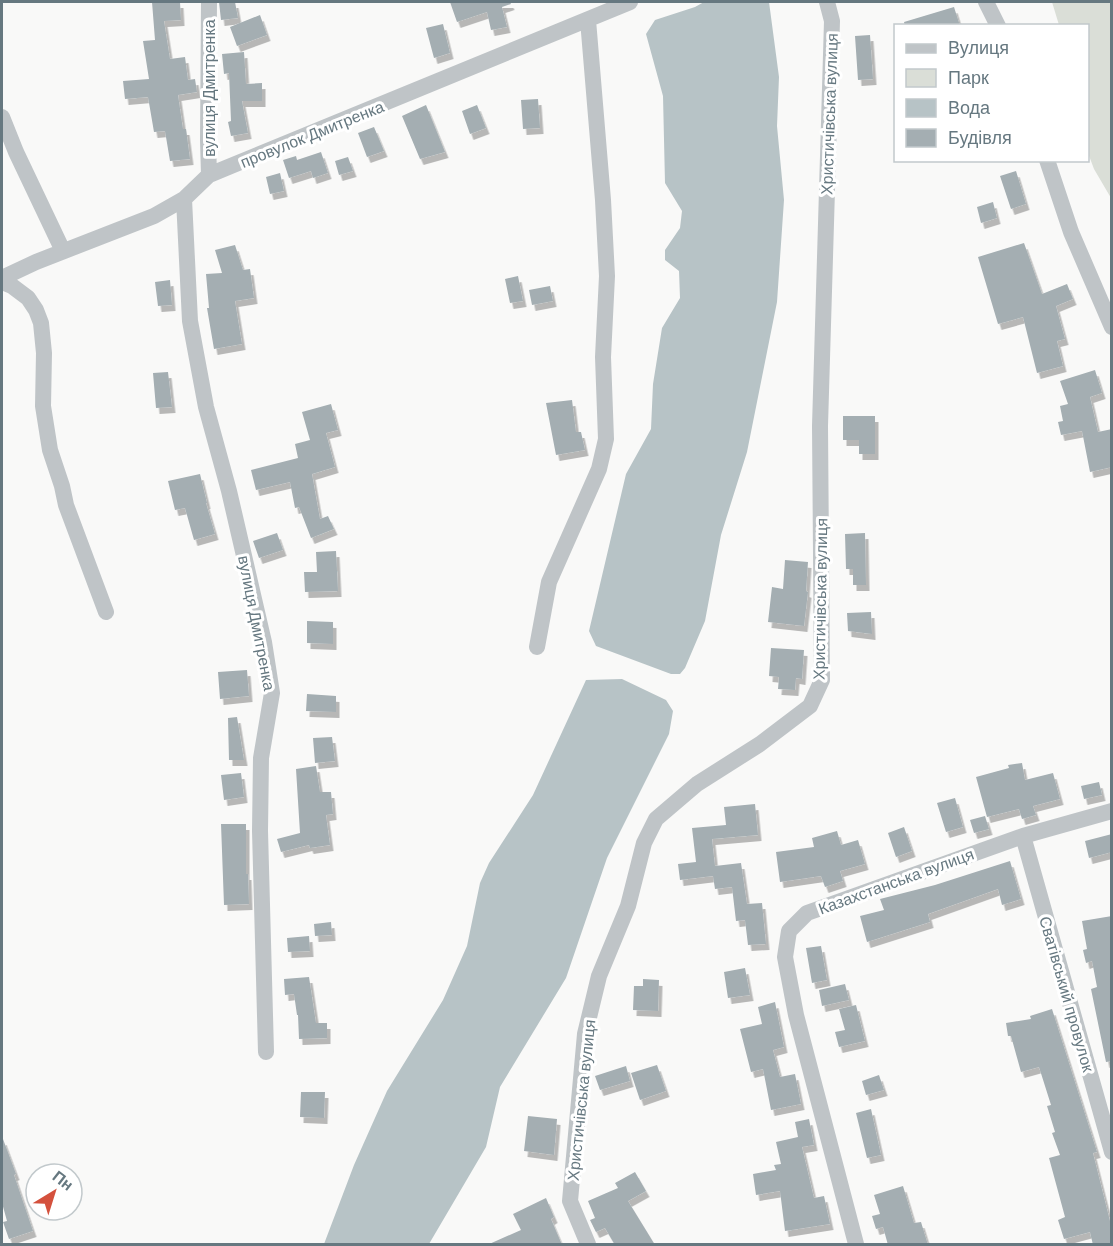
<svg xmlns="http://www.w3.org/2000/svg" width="1113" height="1246" viewBox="0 0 1113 1246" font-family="Arial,sans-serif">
  <defs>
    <filter id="shadow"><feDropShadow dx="3.5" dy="6" stdDeviation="0" flood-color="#0004"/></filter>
  </defs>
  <rect width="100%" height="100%" fill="#f9f9f8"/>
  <!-- green -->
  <path fill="#daded7" d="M1052 2H1111V198L1094 169 1088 153V26L1059 25Z"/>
  <!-- water -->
  <path fill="#b7c3c6" d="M704 2H769L779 77 777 126 784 200 777 302 747 452 721 535 705 621 685 668 680 674H671L596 646 589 631 626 474 651 429 653 384 662 328 680 298 679 271 665 260V250L680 228 682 211 665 183 663 96 646 34 655 20 695 7Z
    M622 679 666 700 673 711 669 734 607 858 566 978 500 1087 486 1147 429 1244H324L354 1165 387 1091 443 1000 467 946 480 883 489 863 533 795 586 680Z"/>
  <!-- building -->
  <path fill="#a4aeb2" filter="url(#shadow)" d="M152 2H180L181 20 164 21 170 59 185 57 188 80 195 79 197 92 178 95 183 129H186L190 159 170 161 165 131 154 132 148 97 125 99 123 81 149 79 143 41 155 40Z
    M219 2H235L238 18 221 20Z
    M450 2H510L511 4 502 7 507 27 491 30 487 12 457 22Z
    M954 7 960 26H905L904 22Z
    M260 15 267 35 237 46 230 27Z
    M443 24 450 53 434 58 426 28Z
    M870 35 873 79 858 80 855 36Z
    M244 52 246 84 262 83V101H242L248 133 231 136 228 122 231 121 229 73 224 74 222 54Z
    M538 99 540 128 523 129 521 100Z
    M426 105 445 152 420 159 402 116Z
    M477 105 486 128 470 134 462 111Z
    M374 127 384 151 367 157 358 133Z
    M321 152 328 173 313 178 311 171 289 178 283 160 296 156 297 160Z
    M348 157 353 171 339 175 335 161Z
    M1016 171 1026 204 1011 209 1000 176Z
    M280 173 284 191 270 194 266 177Z
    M993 202 997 218 981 223 977 207Z
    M1024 243 1042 294 1067 284 1073 299 1056 306 1065 339 1057 341 1063 366 1037 373 1023 317 998 324 978 257Z
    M235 245 243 270 250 269 254 298 235 301 242 344 214 349 207 308H209L206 274 222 273 215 250Z
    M518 276 523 301 510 303 505 279Z
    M170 280 172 305 158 306 155 282Z
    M550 286 553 301 532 305 529 290Z
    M1095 370 1102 393 1090 397 1098 432 1112 429V467L1090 472 1082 431 1061 435 1058 422 1063 421 1060 406 1068 404 1060 381Z
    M168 372 172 407 156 408 153 373Z
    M572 400 576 432H581L585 450 556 455 546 403Z
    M331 404 338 430 326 433 335 467 312 474 320 519 328 516 334 529 311 538 299 507 295 508 290 482 256 490 251 470 298 458 295 444 310 440 302 412Z
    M843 416H875V454H859V440H843Z
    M200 474 207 503H206L215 534 194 540 185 508 175 510 168 481Z
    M277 533 283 550 259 558 253 541Z
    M865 533 866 585H853V569H846L845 534Z
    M336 551 338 591 305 592 304 572H317L316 552Z
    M785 560 808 562 806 591 808 592 804 626 768 622 772 587 783 589Z
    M871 612 872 634 848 631 847 613Z
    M307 621 333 622V644L307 643Z
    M771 648 804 650 802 679 796 678 795 690 778 689 779 677 769 676Z
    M247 670 249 696 220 699 218 672Z
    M307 694 336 696V712L306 711Z
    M237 717 244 760H229L228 718Z
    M332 737 335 761 315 763 313 738Z
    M1022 763 1025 780 1053 773 1060 799 1033 806 1036 815 1022 819 1019 809 987 817 976 777 1009 768 1008 765Z
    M316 766 320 792H331L333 814 326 815 330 845 310 848 309 845 281 852 277 839 300 833 296 769Z
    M241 773 244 797 224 800 221 775Z
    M1099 782 1102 795 1084 799 1081 786Z
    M955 798 963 827 946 832 937 803Z
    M755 804 758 835 712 839 715 866 741 863 747 904 762 903 766 944 748 945 745 920 736 921 732 887 715 889 713 876 680 880 678 864 696 862 692 828 726 825 724 807Z
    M985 816 989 829 974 833 970 820Z
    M221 824H246V874H248L249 904 224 905Z
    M904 827 912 851 896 857 888 833Z
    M837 831 841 845 858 840 865 864 840 871 843 881 825 887 821 876 780 882 776 852 814 847 812 838Z
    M1112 834V852L1089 858 1085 841Z
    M1010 861 1021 899 1002 905 998 889 928 914 930 922 867 942 860 916 884 910 880 899 935 885Z
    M1112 916V1061L1106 1062 1091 989 1097 987 1092 961 1086 963 1083 950 1087 949 1082 921Z
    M331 922 332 935 315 936 314 924Z
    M309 936 310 951 288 952 287 938Z
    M821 946 827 980 812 983 806 948Z
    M745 968 750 995 728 998 724 972Z
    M309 977 316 1023H327V1038L299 1039 298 1015H297L294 994 285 995 284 979Z
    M643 979 659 980 658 1011 633 1010 634 986H643Z
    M845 984 849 1000 822 1006 819 990Z
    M775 1002 784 1047 773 1050 780 1077 795 1074 801 1104 771 1110 763 1069 751 1072 740 1029 762 1024 758 1007Z
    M856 1005 865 1041 839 1047 835 1032 845 1030 839 1009Z
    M1052 1009 1097 1152 1093 1153 1112 1229V1245H1093L1090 1232 1064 1239 1058 1220 1065 1217 1049 1158 1060 1155 1052 1133 1055 1132 1047 1106 1051 1105 1039 1067 1021 1072 1011 1036H1008L1006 1023 1031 1019 1030 1016Z
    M657 1065 666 1091 640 1100 631 1073Z
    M626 1066 630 1081 600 1090 595 1076Z
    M879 1075 884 1090 866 1095 862 1081Z
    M301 1092H325L324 1118 300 1117Z
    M871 1109 881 1155 867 1158 856 1113Z
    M528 1116 557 1119 554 1155 524 1151Z
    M809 1119 814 1145 802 1147 814 1198 824 1196 830 1224 785 1231 780 1191 756 1195 753 1174 776 1170 774 1165 781 1164 776 1142 798 1137 795 1122Z
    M2 1139H3L16 1174 14 1175 33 1231 9 1239 3 1222 7 1221 2 1203Z
    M635 1172 646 1191 628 1201 655 1245H615L605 1228 596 1232 590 1220 595 1218 588 1201 618 1188 615 1183Z
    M903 1186 914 1223 921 1222 928 1245H888L883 1227 876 1229 872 1216 880 1214 874 1195Z
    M546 1198 554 1217 551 1219 562 1245H487L521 1230 513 1214Z"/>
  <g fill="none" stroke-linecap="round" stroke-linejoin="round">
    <!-- minor -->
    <path stroke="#bfc4c7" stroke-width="16" d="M209 2 208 140 209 175
      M986 2 998 26
      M2 117 16 152 63 251
      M1047 160 1071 232 1112 327
      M184 199 190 321 206 407 229 491 264 642 272 693 261 758 260 831 266 1052
      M2 278 36 262 154 216 184 199 209 175 630 2
      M2 282 12 286 28 298 36 310 41 323 44 353 43 406 50 450 62 486 66 505 106 612
      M537 647 549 582 599 469 606 439 603 357 607 276 603 200 588 20
      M1023 836 1112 1152
      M588 1244 570 1201 585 1034 599 976 628 906 644 843 656 819 697 784 760 744 810 706 822 680 820 426 832 21 827 2
      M856 1244 796 1015 785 957 789 931 807 913 1023 836 1112 811"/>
  </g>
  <g text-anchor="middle" stroke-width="6" stroke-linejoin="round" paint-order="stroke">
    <!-- street labels -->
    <g font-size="16" fill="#667880" stroke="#fff">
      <text transform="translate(209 88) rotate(-90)" y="6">вулиця Дмитренка</text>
      <text transform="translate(829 114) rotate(-88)" y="6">Христичівська вулиця</text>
      <text transform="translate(312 134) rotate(-22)" y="6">провулок Дмитренка</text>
      <text transform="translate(820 599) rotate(-89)" y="6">Христичівська вулиця</text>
      <text transform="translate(257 623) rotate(79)" y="6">вулиця Дмитренка</text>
      <text transform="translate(896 881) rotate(-20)" y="6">Казахстанська вулиця</text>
      <text transform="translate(1067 994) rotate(74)" y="6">Сватівський провулок</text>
      <text transform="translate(581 1100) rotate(-84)" y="6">Христичівська вулиця</text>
    </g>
  </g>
  <!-- border -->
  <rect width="1113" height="1246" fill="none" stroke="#667880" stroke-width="6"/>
  <!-- legend -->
  <rect x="894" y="24" width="195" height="138" fill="#ffffff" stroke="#c2c9cc" stroke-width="1.5"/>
  <rect x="906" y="44" width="30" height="9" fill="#bfc4c7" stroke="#c2c9cc" stroke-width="1.5"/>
  <text x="948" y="54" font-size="18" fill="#667880">Вулиця</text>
  <rect x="906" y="69" width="30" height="18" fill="#daded7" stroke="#c2c9cc" stroke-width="1.5"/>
  <text x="948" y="84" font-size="18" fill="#667880">Парк</text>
  <rect x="906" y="99" width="30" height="18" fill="#b7c3c6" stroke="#c2c9cc" stroke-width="1.5"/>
  <text x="948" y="114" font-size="18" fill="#667880">Вода</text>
  <rect x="906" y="129" width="30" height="18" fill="#a4aeb2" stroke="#c2c9cc" stroke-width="1.5"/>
  <text x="948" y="144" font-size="18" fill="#667880">Будівля</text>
  <!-- north arrow -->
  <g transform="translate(54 1192) rotate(38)"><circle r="28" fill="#ffffff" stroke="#c2c9cc" stroke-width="1.5"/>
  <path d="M0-4.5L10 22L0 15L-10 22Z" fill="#d4513d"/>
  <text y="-9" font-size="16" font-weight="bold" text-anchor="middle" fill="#667880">Пн</text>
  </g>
</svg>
